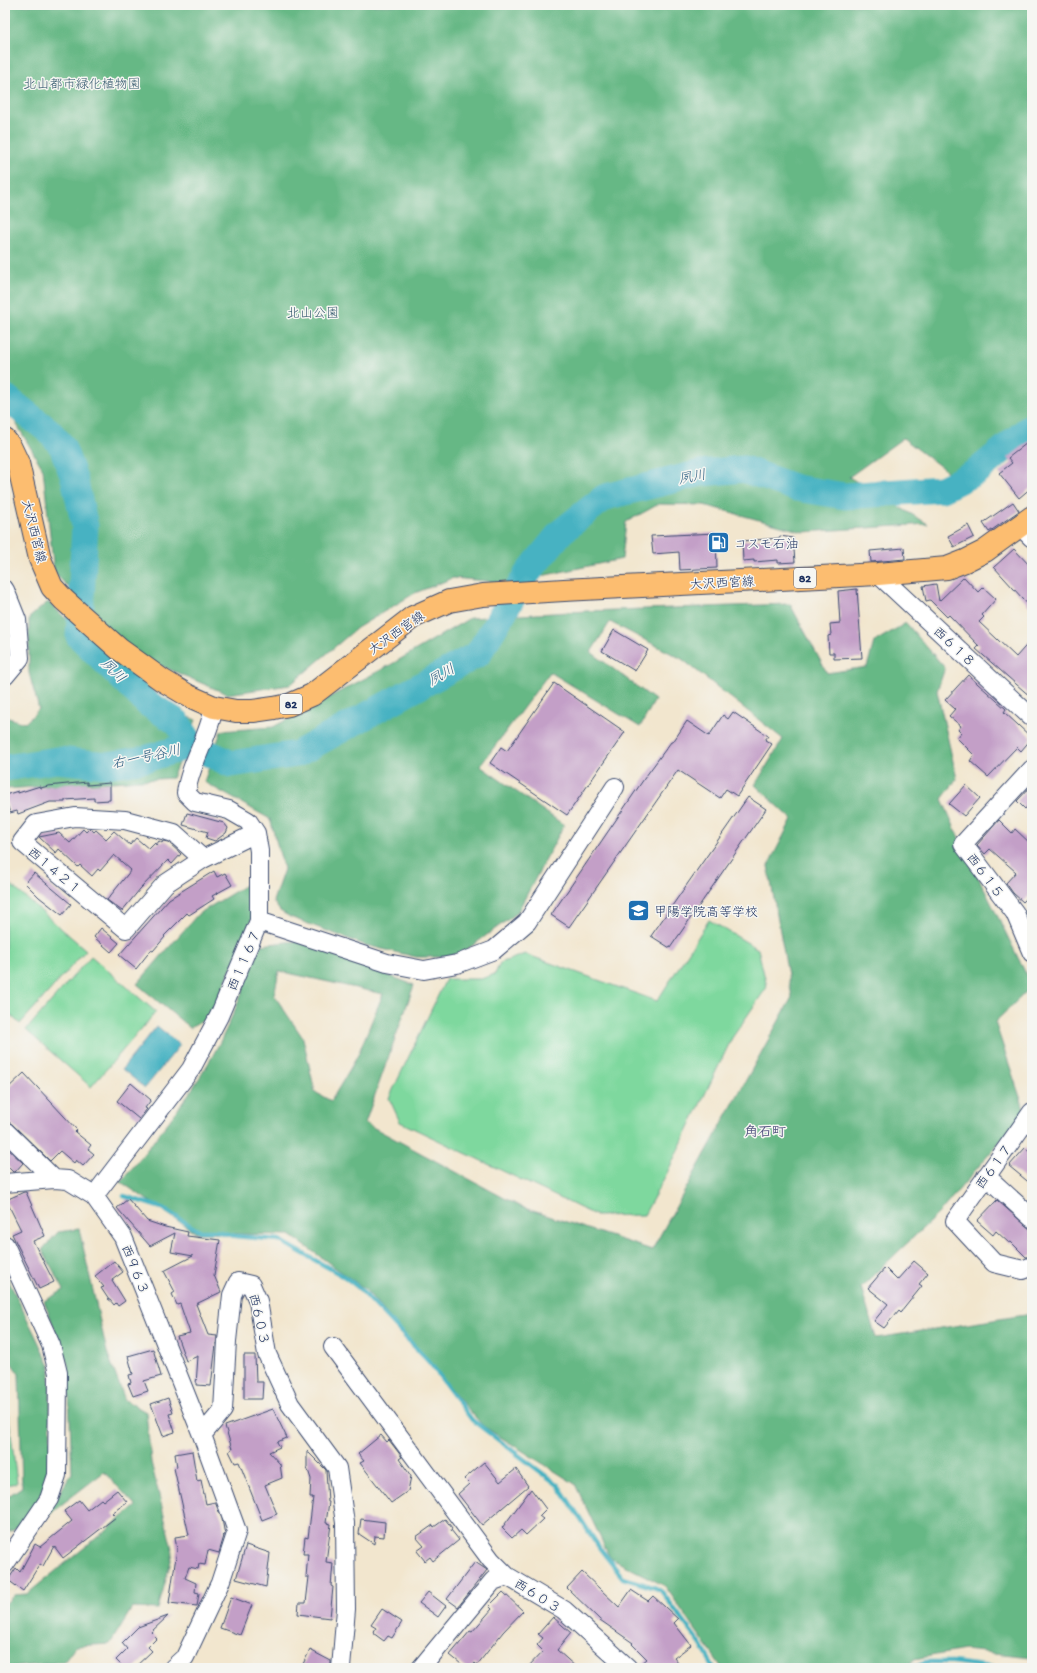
<svg xmlns="http://www.w3.org/2000/svg" width="1037" height="1673" viewBox="0 0 1037 1673" font-family="'Gochi Hand','Klee One',sans-serif">
  <rect width="100%" height="100%" fill="#f6f6f2"/>
  <filter id="ink" filterUnits="userSpaceOnUse"><feTurbulence type="fractalNoise" baseFrequency=".025" numOctaves="2"/><feDisplacementMap in="SourceGraphic" scale="8" xChannelSelector="R" yChannelSelector="G"/><feConvolveMatrix kernelMatrix="1 2 1 2 8 2 1 2 1" color-interpolation-filters="sRGB"/></filter>
  <filter id="wash" filterUnits="userSpaceOnUse"><feTurbulence type="fractalNoise" baseFrequency=".012" numOctaves="4" result="noise"/><feDisplacementMap in="SourceGraphic" scale="16" xChannelSelector="R" yChannelSelector="G"/><feGaussianBlur stdDeviation="0.9" result="paint"/><feColorMatrix in="noise" values="0 0 0 0 0 0 0 0 0 0 0 0 0 0 0 0 0 1.4 0 .05"/><feComposite in="paint" operator="in"/></filter>
  <g filter="url(#wash)">
    <rect width="100%" height="100%" fill="#f2e6ce"/>
    <!-- green -->
    <path fill="#7ed89e" stroke="#4c847e" d="M11 885 86 950 20 1024 5 1010V891Z
      M709 920 758 949 767 987 732 1038 667 1173 644 1215 597 1216 400 1122 389 1098 446 979H481L495 974 500 963 525 954 657 1001Z
      M91 956 156 1012 91 1087 26 1030Z
      M5 1393H6L17 1483 5 1485Z"/>
    <!-- forest -->
    <path fill="#66b885" stroke="#407472" fill-rule="evenodd" d="M5 5H1032V414L953 476 903 438 849 477 928 524 803 532 704 505 659 504 626 522 622 559 508 583 453 578 415 593 357 628 290 685 227 694 129 652 54 572 43 469 13 418 5 413Z
      M48 602 159 705 196 720 172 778 5 789V717L25 723 39 709 29 673V618Z
      M790 604 827 673 867 667 874 642 906 623 945 668 937 691 957 779 942 799 960 840 1032 986 995 1022 1025 1112 940 1212 861 1287 876 1338 1032 1314V1657L964 1650 914 1659 908 1668H722L665 1586 610 1558 575 1484 483 1426 365 1289 290 1235 196 1233 121 1182C153 1142 187 1101 212 1057 232 1021 246 983 261 945L296 941 414 985 365 1123 521 1207 652 1250 792 997 768 866 792 819 755 785 783 739 682 659 610 622 591 652 655 700 640 727 550 672 480 766 564 825 517 913 465 951 446 957H416L365 945 290 917 280 911 273 901 284 869 270 819 204 782 221 731 273 727 392 664 470 618 587 611ZM279 971 383 994 357 1057 331 1101 315 1092 303 1038 274 995Z
      M5 608 12 625 11 658 5 667Z
      M254 880 252 919 211 1016 190 1028 137 984 198 914Z
      M79 1229 107 1352 125 1400 146 1412 151 1462 173 1553 158 1609 132 1608 110 1644 76 1646 64 1662 5 1668V1645L7 1644 5 1642V1604L14 1595 27 1594 136 1506 104 1472 44 1518 72 1473 68 1365 44 1301 64 1290 42 1250 58 1232Z
      M5 1273 50 1366 51 1477 34 1508 14 1530 5 1533V1498L22 1487 19 1374 5 1354Z"/>
    <!-- water -->
    <path fill="#46b2c2" stroke="#307090" d="M157 1026 180 1045 145 1088 122 1069Z"/>
    <g fill="none" stroke-linecap="round" stroke-linejoin="round">
      <!-- stream -->
      <path stroke="#46b2c2" stroke-width="4.5" d="M124 1196 162 1208 199 1231H216L235 1236 279 1240 345 1277 359 1288 430 1363 472 1420 558 1485 599 1547 623 1578 656 1588 662 1592 701 1645 714 1668
        M909 1668 925 1662H952L998 1668"/>
      <!-- river -->
      <path stroke="#46b2c2" stroke-width="27" d="M5 397 49 431 62 446 74 478 85 526 79 636 147 703 177 722 192 745 231 764 297 754 478 654 527 574 561 532 605 497 701 473 744 469 796 488 845 496 942 489 976 472 1032 426
        M5 768 57 760 107 765 145 759 192 745"/>
    </g>
    <g id="blocks">
      <!-- building -->
      <path fill="#c39fc7" d="M1032 439V487L1019 498 999 473 1012 463 1008 458Z
        M1013 502 1019 511 989 532 983 523Z
        M968 525 974 537 954 547 948 536Z
        M716 533 717 568 680 570 679 552 653 554 651 536Z
        M780 536 793 538 795 562 778 563V560L754 562V560L743 561 742 541 780 538Z
        M904 548 905 559 871 562 870 551Z
        M1014 549 1032 568V609L994 567Z
        M964 577 978 592 983 587 996 599 982 615 984 617 979 622 1016 657 1032 639V698L976 649 979 646 949 615 947 617 930 600 926 601 923 586 936 584 939 601Z
        M857 589 862 658 834 659V653H829L828 636 831 635 830 624 840 623 838 591Z
        M614 630 648 650 635 671 602 651Z
        M968 675 1006 709 1004 712 1032 738 1021 751 1017 747 988 777 970 761 974 755 957 738 961 733 958 730 961 726 949 716 955 709 945 700Z
        M554 683 625 732 567 815 490 763 501 747 507 751Z
        M733 712 768 736 765 740 772 744 737 796 726 789 720 798 678 770 569 927 551 915 646 776 671 742H673L687 721 709 736 723 715 728 719Z
        M87 782V785L110 783V800L94 801V798L65 800V802H50L18 814 17 811 10 813 5 799V795L18 791V793L40 786 41 788 48 786Z
        M966 785 980 798 964 816 949 804Z
        M1032 785V801L1025 809 1017 801Z
        M748 797 766 809 670 948 651 936Z
        M187 813 224 823 228 828 226 833 215 841 206 838 208 832 183 825Z
        M999 820 1012 833 1015 829 1032 845V893L1023 902 1013 893 1006 883 1016 872 990 849 985 854 977 845Z
        M90 828 94 832 96 830 106 839 114 831 130 845 136 838 149 849 155 843 156 845 159 841 162 843 163 841 168 842 181 854 172 864 168 860 140 889 122 911 107 900 131 870 114 855 100 871 98 869 92 876 80 865 78 867 59 849 56 853 39 837 59 833 70 843 83 829 86 832Z
        M214 871 217 877 225 873 232 885 212 896 214 899 189 915 187 913 164 936 165 937 153 951 151 950 136 969 119 955 169 899Z
        M34 873 71 904 62 915 39 897 25 883Z
        M101 928 119 943 111 952 94 937Z
        M24 1073 77 1130 75 1132 91 1145 88 1149 94 1154 83 1166 76 1160 74 1163 60 1151 50 1161 12 1124 5 1121V1091Z
        M131 1083 151 1100 145 1108 147 1109 139 1119 117 1101Z
        M5 1146 23 1163 15 1172H13L5 1164Z
        M1025 1148 1032 1154V1185L1009 1166Z
        M24 1192H26L45 1236 33 1241 54 1282 39 1289 12 1234 21 1230 6 1200Z
        M128 1199 147 1221 165 1227 188 1232 187 1236 220 1240 214 1275 221 1292 196 1304 208 1335 217 1336 211 1386 196 1385 198 1356 186 1361 177 1336 190 1333 180 1304 177 1305 172 1294 175 1292 164 1271 193 1256 171 1252 175 1233 150 1246 117 1208Z
        M997 1200 1032 1231V1256L1026 1257 1011 1242 1009 1243 996 1231 993 1235 977 1221Z
        M114 1261 123 1272 112 1280 125 1301 118 1306 116 1303 114 1305 110 1300H109L101 1288 104 1287 95 1276Z
        M914 1261 928 1273 919 1284 922 1286 901 1312 899 1310 884 1328 874 1321 888 1304 868 1288 885 1268 897 1280Z
        M153 1349 161 1376 144 1381 148 1391 133 1396 128 1384 131 1383 129 1375 133 1374 128 1356Z
        M244 1355H255L256 1382H263L262 1399H244Z
        M168 1398 173 1413 169 1414 175 1432 163 1436 151 1404Z
        M273 1409 287 1438 277 1442 280 1447 269 1452 280 1464 282 1478 265 1485 277 1514 262 1520 239 1462 235 1463 229 1451 232 1449 225 1426Z
        M381 1435 387 1442 389 1440 402 1457 399 1459 411 1476 408 1491 391 1503 360 1463 364 1461 358 1454Z
        M192 1451 197 1481 201 1480 206 1504 215 1502 222 1519 225 1535 222 1536H224L219 1553 208 1550 205 1565 199 1564 198 1569 189 1567 185 1578 196 1583 195 1592 199 1593 197 1606 169 1603 177 1550 175 1537 189 1535 174 1468 177 1467 175 1454Z
        M307 1451 326 1470 328 1502H329L326 1523 331 1524 326 1562 333 1563 331 1586 333 1587 330 1618 298 1614 299 1603H306L309 1577H306L308 1554H303L305 1537 308 1538 313 1497H310L311 1479 307 1467Z
        M484 1462 500 1482 516 1469 528 1486 482 1525 458 1494 469 1484 464 1479Z
        M531 1489 546 1509 539 1516 543 1519 526 1535 521 1530 512 1538 502 1528Z
        M117 1490 127 1502 112 1513 116 1517 63 1558 54 1546 43 1566 40 1564 23 1591 8 1580 16 1568 20 1572 35 1544 40 1547 72 1521 64 1511 79 1500 87 1510 101 1499 103 1501Z
        M361 1519 385 1522 384 1537 375 1536 374 1544 359 1534Z
        M445 1519 452 1528 451 1530 459 1540 433 1561 430 1557 425 1561 417 1551 424 1546 416 1537 433 1525 434 1527Z
        M246 1545 270 1553 266 1587 236 1579Z
        M475 1562 487 1570 458 1607 447 1599Z
        M582 1572 619 1607 631 1590 648 1601 653 1596 678 1619 674 1623 691 1645 674 1658 682 1668H638V1666L647 1659 632 1644 633 1643 600 1620 567 1588Z
        M428 1592 446 1606 438 1617 419 1603Z
        M503 1592 523 1611 503 1632 477 1665 475 1663 471 1668H466L450 1655 470 1631 472 1632 492 1609 489 1606Z
        M231 1597 252 1605 240 1635 220 1628Z
        M382 1609 402 1622 392 1638 388 1636 384 1641 373 1633 376 1628 371 1625Z
        M168 1616 151 1632 157 1638 148 1647 152 1651 134 1668H124L116 1660 127 1649 122 1643 138 1627Z
        M553 1617 571 1633 557 1650 577 1668H527L543 1651 537 1645 543 1638 538 1634Z
        M310 1650 331 1661V1668H301Z"/>
    </g>
  </g>
  <g filter="url(#ink)">
    <use href="#blocks" fill-opacity="0" stroke="#3b4a6f" stroke-width="1"/>
    <g fill="none" stroke-linecap="round" stroke-linejoin="round">
      <defs>
        <path id="minor" d="M1020 526 1032 538
          M878 574 1032 718
          M5 590 17 620 20 658 5 676
          M1032 769 963 844 1015 913 1032 953
          M203 859 165 884 126 929 22 842 36 824 75 817 125 820 174 833 203 859 256 833
          M259 921 387 963 424 970 457 964 494 950 527 922 615 787
          M1032 1112 955 1221 994 1263 1023 1270 1032 1266
          M5 1131 54 1179
          M986 1176 1032 1218
          M5 1183 54 1179 68 1180 94 1196 123 1237 202 1435 237 1531 220 1583 185 1657 173 1668
          M94 1196 191 1069 219 1016 259 921V851L256 833 248 821 229 810 195 802 186 793C190 763 209 737 214 707
          M5 1245 51 1345 58 1373 57 1475 49 1499 5 1564
          M333 1347 491 1560 507 1576
          M202 1435 223 1410 227 1341 232 1295 238 1282 251 1285 258 1301 267 1354 290 1404 337 1468 345 1523 346 1609 341 1668
          M421 1668 493 1581 507 1576 564 1610 628 1668"/>
        <path id="major" d="M5 440 10 446 18 463 40 559 52 587 64 600 119 649 162 680 189 696 214 707 236 711H253L274 708 289 705 312 695 413 617 449 601 483 595 564 590 878 574 947 568 965 561 985 551 1032 517"/>
      </defs>
      <!-- minor casing -->
      <use href="#minor" stroke="#3b4a6f" stroke-width="20"/>
      <!-- major casing -->
      <use href="#major" stroke="#3b4a6f" stroke-width="24"/>
      <!-- minor -->
      <use href="#minor" stroke="#fff" stroke-width="18"/>
      <!-- major -->
      <use href="#major" stroke="#fcbd6f" stroke-width="22"/>
    </g>
  </g>
  <!-- icons -->
  <defs>
    <symbol id="fuel-square" viewBox="-11 -11 22 22"><rect x="-9" y="-9" width="18" height="18" rx="4" fill="#1f6fb2" stroke="#f6f6f2"/><path d="M-5.5-6h7V0h2V4h1.3V-2.5L3-4.5l.8-.8L6-3V5H2.5V1h-1V6h-7ZM-4.2-4.7v3.2H.2V-4.7Z" fill="#fff"/></symbol>
    <symbol id="school-square" viewBox="-11 -11 22 22"><rect x="-9" y="-9" width="18" height="18" rx="4" fill="#1f6fb2" stroke="#f6f6f2"/><path d="M0-5L7-2L0 1L-7-2ZM-4 1L0 2.5L4 1V4Q0 6-4 4Z" fill="#fff"/></symbol>
  </defs>
  <g fill-rule="evenodd">
    <use href="#fuel-square" x="706" y="530" width="25" height="25"/>
    <use href="#school-square" x="626" y="898" width="25" height="25"/>
  </g>
  <g text-anchor="middle" stroke-width="3" stroke-linejoin="round" paint-order="stroke">
    <!-- shield labels -->
    <g fill="#f6f6f2" stroke="#5d6b8a" stroke-width="1">
      <rect x="794" y="568" width="22" height="20" rx="3"/>
      <rect x="280" y="694" width="22" height="20" rx="3"/>
    </g>
    <g font-size="12" font-weight="bold" fill="#1b2f5e">
      <text x="805" y="582">82</text>
      <text x="291" y="708">82</text>
    </g>
    <!-- park labels -->
    <g font-size="13" fill="#34596e" stroke="#f6f6f2">
      <text x="82" y="88">北山都市緑化植物園</text>
      <text x="313" y="317">北山公園</text>
    </g>
    <!-- street labels -->
    <g font-size="13" fill="#1b2f5e" stroke="#f6f6f2">
      <text transform="translate(35 531) rotate(76)" y="5">大沢西宮線</text>
      <text transform="translate(722 582) rotate(-3)" y="5">大沢西宮線</text>
      <text transform="translate(396 632) rotate(-35)" y="5">大沢西宮線</text>
      <text transform="translate(955 646) rotate(43)" y="5">西６１８</text>
      <text transform="translate(55 870) rotate(40)" y="5">西１４２１</text>
      <text transform="translate(986 875) rotate(53)" y="5">西６１５</text>
      <text transform="translate(243 960) rotate(-67)" y="5">西１１６７</text>
      <text transform="translate(993 1166) rotate(-54)" y="5">西６１７</text>
      <text transform="translate(136 1269) rotate(68)" y="5">西９６３</text>
      <text transform="translate(260 1319) rotate(77)" y="5">西６０３</text>
      <text transform="translate(538 1595) rotate(32)" y="5">西６０３</text>
    </g>
    <!-- poi labels -->
    <g font-size="13" fill="#1b2f5e" stroke="#f6f6f2" text-anchor="start">
      <text x="734" y="548">コスモ石油</text>
      <text x="654" y="916">甲陽学院高等学校</text>
    </g>
    <!-- water labels -->
    <g font-size="14" font-style="italic" fill="#2a5d81" stroke="#f6f6f2">
      <text transform="translate(692 476) rotate(-11)" y="5">夙川</text>
      <text transform="translate(114 670) rotate(45)" y="5">夙川</text>
      <text transform="translate(441 674) rotate(-29)" y="5">夙川</text>
      <text transform="translate(146 756) rotate(-12)" y="5">右一号谷川</text>
    </g>
    <!-- neighbourhood labels -->
    <g font-size="14" font-weight="bold" fill="#565683" stroke="#f6f6f2">
      <text x="765" y="1136">角石町</text>
    </g>
  </g>
  <!-- margin -->
  <rect width="1037" height="1673" fill="none" stroke="#f6f6f2" stroke-width="20"/>
</svg>
